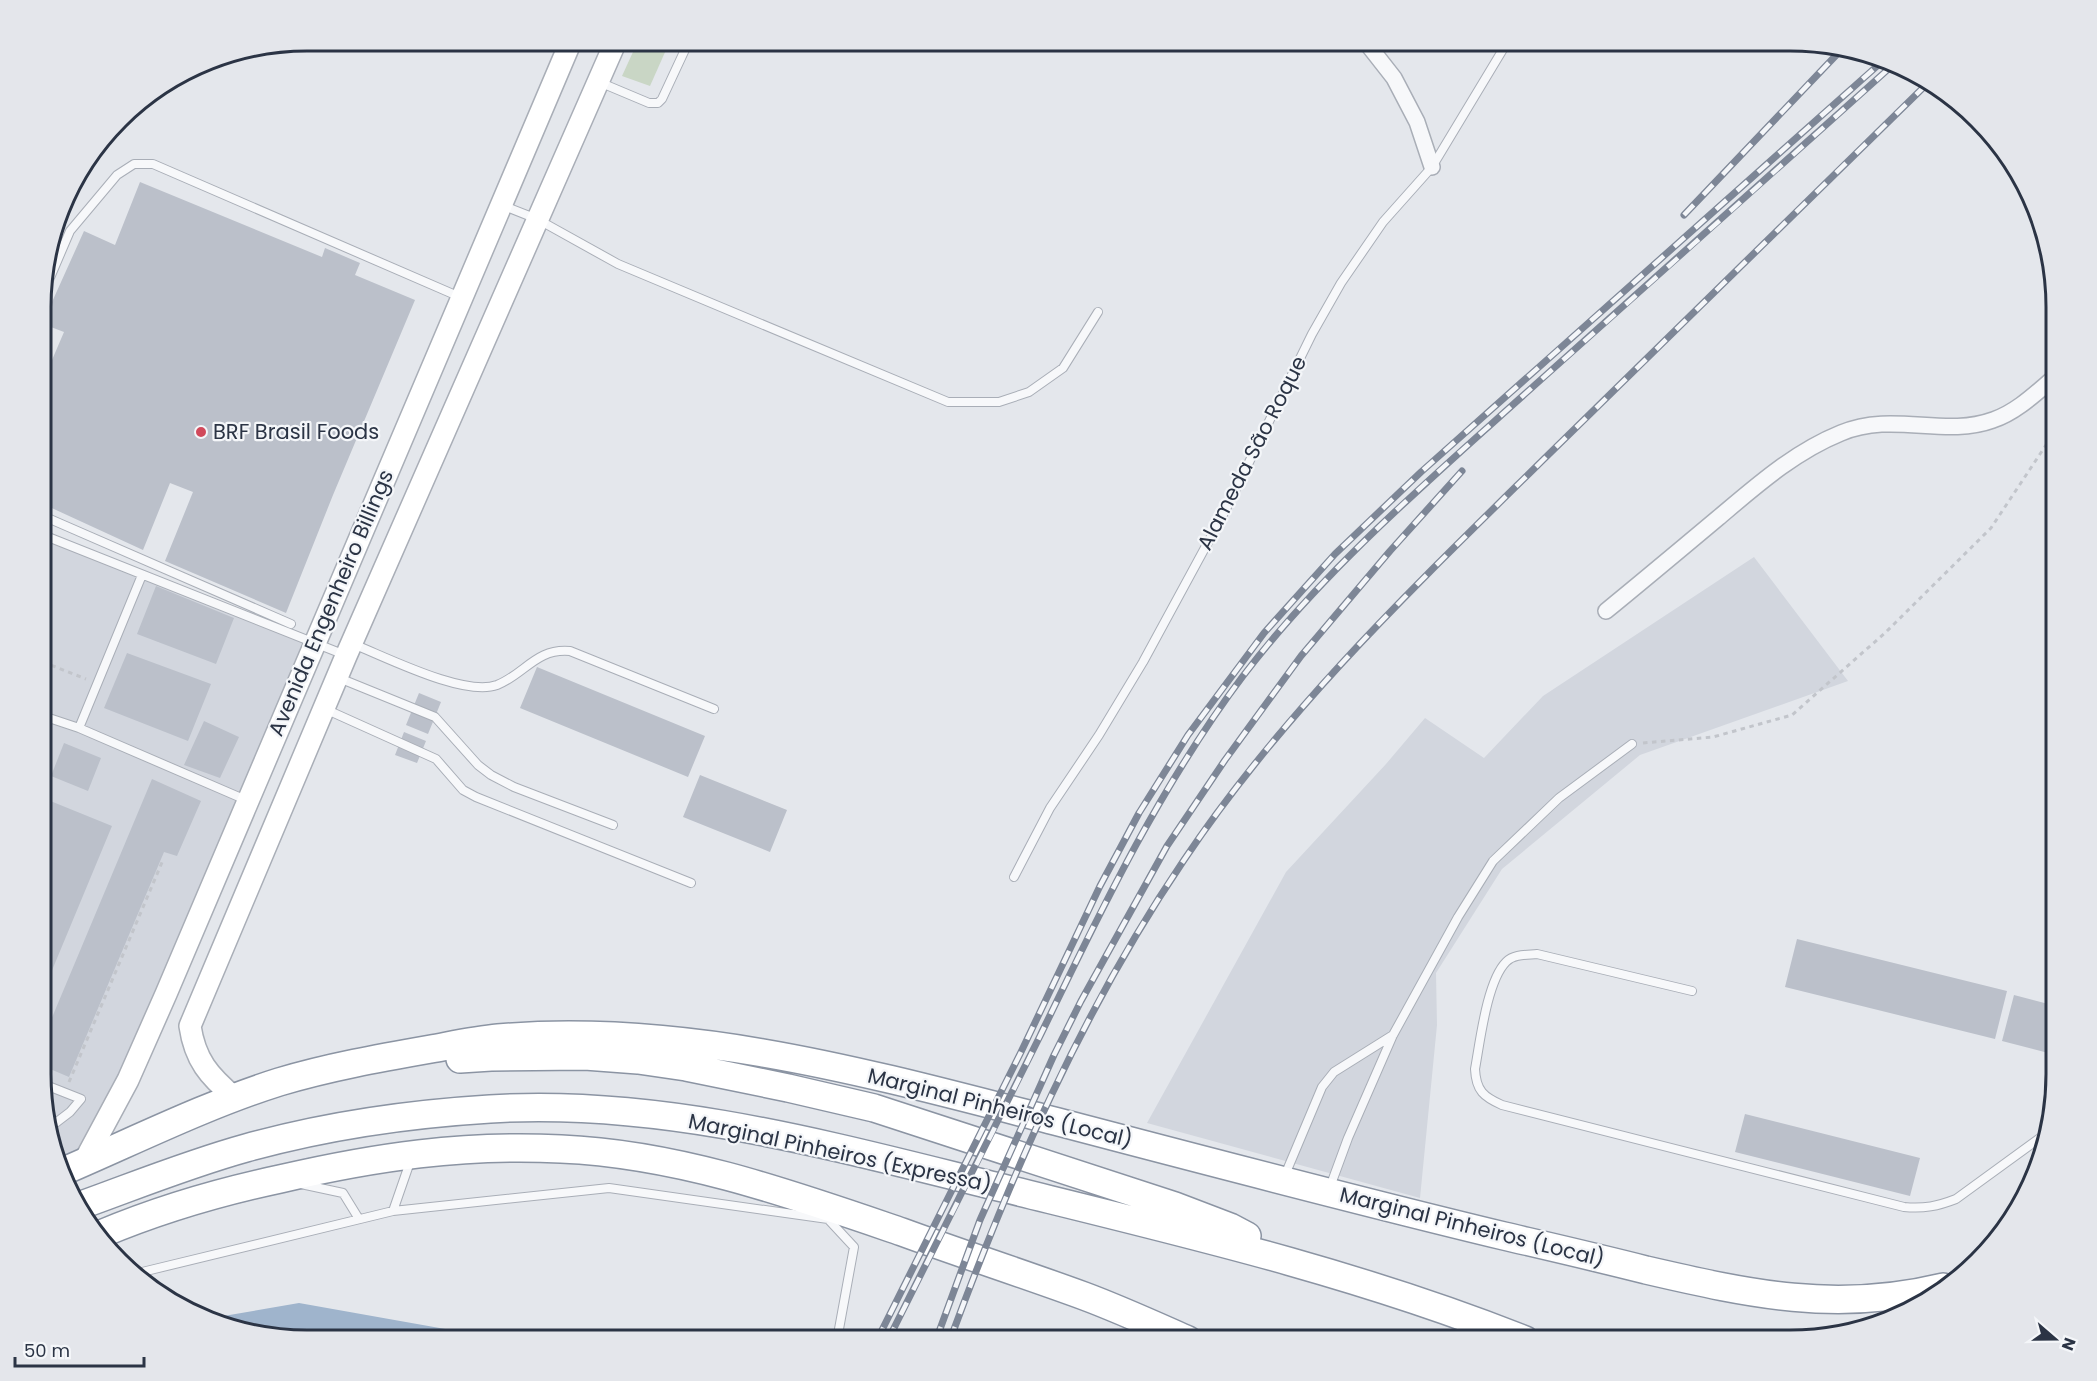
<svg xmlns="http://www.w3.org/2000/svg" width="2097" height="1381" viewBox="0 0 2097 1381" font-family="Poppins,sans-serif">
  <rect width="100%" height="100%" fill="#e4e7ec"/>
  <!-- built -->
  <path fill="#d2d6de" d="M43 531 317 643 95 1157 64 1172 43 1109Z
    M1754 557 1848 681 1640 755 1502 869 1436 973 1437 1025 1420 1198 1147 1123 1286 872 1386 764 1425 718 1484 758 1543 696Z"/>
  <!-- green -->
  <path fill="#c9d6c5" d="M638 41H670L650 86 622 76Z"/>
  <!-- water -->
  <path fill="#9fb4cc" d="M299 1303 507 1340H306L222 1326 206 1319Z"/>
  <!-- building -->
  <path fill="#bbc0ca" d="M140 182 322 257 325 248 360 263 355 275 415 300 333 495 286 613 165 561 193 492 170 483 143 550 43 504V381L64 332 43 324V322L84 231 115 245Z
    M156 586 234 618 216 664 137 634Z
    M127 653 211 684 188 741 104 708Z
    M537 667 705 736 688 777 520 708Z
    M419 693 441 702 428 734 406 725Z
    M204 721 239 737 220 778 184 765Z
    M404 732 426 741 417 763 395 755Z
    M64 743 101 758 88 791 51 776Z
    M700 775 787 810 770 852 683 817Z
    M152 779 201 801 177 856 164 852 69 1077 43 1066V1039Z
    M43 798 112 826 43 992Z
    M1797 939 2007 991 1995 1039 1785 987Z
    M2014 995 2056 1006V1055L2002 1041Z
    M1745 1114 1920 1158 1910 1196 1735 1152Z"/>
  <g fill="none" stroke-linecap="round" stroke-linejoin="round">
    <defs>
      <path id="lane" d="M599 82 649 103H658L662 99 689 41
        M504 206 537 219 618 264 948 402H999L1029 392 1063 368 1098 312
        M43 294 70 231 117 175 134 164H153L460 297
        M43 516 291 624
        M43 535 345 655
        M353 644C386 657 464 697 497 685 525 674 536 648 570 651L714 709
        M339 678 435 717 478 765 491 775 514 787 613 825
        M325 709 436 759 463 790 476 797 691 883
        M43 716 79 728 246 800
        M79 728 142 575
        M1014 877 1050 808 1099 735 1143 662 1226 509 1312 334 1341 283 1383 222 1432 167 1508 41
        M1692 991 1537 954C1527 955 1514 954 1506 962 1487 981 1480 1042 1475 1069 1476 1091 1484 1097 1502 1105L1904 1207C1924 1209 1938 1206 1956 1199L2048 1132
        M43 1084 81 1099 70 1112 49 1128
        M1285 1175 1322 1087 1334 1072 1393 1035
        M301 1184 343 1193 359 1219
        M1330 1187 1348 1138 1393 1035 1458 917 1493 861 1559 798 1632 744
        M393 1211 410 1162
        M138 1273 393 1211 609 1188 828 1219 854 1247 837 1340"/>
      <path id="street" d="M1365 41 1394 78 1417 122 1432 167
        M1606 611C1644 580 1681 549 1718 518 1756 486 1794 452 1841 433 1893 411 1944 438 1993 420 2017 412 2037 392 2056 376"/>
      <path id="secondary" d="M235 1098C209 1076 195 1060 190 1026L346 656 616 41
        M84 1162 128 1080 166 994 571 41"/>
      <path id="highway" d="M460 1059 491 1057 585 1056 638 1060 686 1067 788 1088 874 1108 1175 1206 1230 1227 1247 1236
        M64 1171C134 1141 206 1105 279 1082 329 1067 380 1058 431 1049 453 1045 476 1040 498 1038 683 1022 865 1072 1043 1118 1196 1158 1350 1199 1504 1236 1551 1247 1599 1258 1646 1270 1750 1294 1836 1313 1943 1287
        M76 1207C132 1187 188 1164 246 1148 325 1126 408 1114 490 1109 665 1098 839 1148 1007 1189 1181 1232 1357 1273 1525 1340
        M101 1234C158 1210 219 1192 280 1179 375 1157 463 1144 561 1149 679 1154 791 1194 902 1232 962 1254 1024 1274 1084 1296 1119 1309 1154 1325 1188 1340"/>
    </defs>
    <!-- lane casing -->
    <use href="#lane" stroke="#a9aeb7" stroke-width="10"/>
    <!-- street casing -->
    <use href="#street" stroke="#a9aeb7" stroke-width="18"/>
    <!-- secondary casing -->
    <use href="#secondary" stroke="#a9aeb7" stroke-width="24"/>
    <!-- highway casing -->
    <use href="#highway" stroke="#8b94a3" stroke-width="30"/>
    <!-- path -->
    <path stroke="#c2c5cb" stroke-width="3" stroke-dasharray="4.5 4.5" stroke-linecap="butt" d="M43 662 86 679
      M1643 743 1713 737 1792 715 1886 632 1991 528 2056 430
      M69 1082 163 860"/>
    <!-- lane -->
    <use href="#lane" stroke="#f7f8fa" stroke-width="8"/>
    <!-- street -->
    <use href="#street" stroke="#f7f8fa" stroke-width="15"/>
    <!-- secondary -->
    <use href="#secondary" stroke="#fff" stroke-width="21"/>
    <!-- highway -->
    <use href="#highway" stroke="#fff" stroke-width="27"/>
    <defs>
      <path id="rail" d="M1684 215 1842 49
        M877 1340 1021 1052 1100 886 1139 813 1188 735 1264 633 1335 554 1421 472 1885 59
        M888 1340C939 1239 990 1138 1040 1036 1100 912 1160 786 1243 676 1326 567 1435 475 1536 384 1656 278 1775 171 1894 64
        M936 1340 980 1220 1054 1055 1081 1001 1167 846 1225 760 1301 656 1390 551 1462 471
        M950 1340C1012 1172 1083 1009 1184 860 1285 709 1418 583 1547 456 1675 331 1802 206 1930 81"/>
    </defs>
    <!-- rail casing -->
    <use href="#rail" stroke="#7d8696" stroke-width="7"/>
    <!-- rail -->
    <use href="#rail" stroke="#f4f6f9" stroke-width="4.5" stroke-dasharray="14" stroke-linecap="butt"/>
  </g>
  <!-- markers -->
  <circle fill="#d1495b" stroke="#f4f6f9" stroke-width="2" cx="201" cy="432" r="6"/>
  <g text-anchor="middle" stroke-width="4.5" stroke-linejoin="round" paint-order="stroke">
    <!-- poi labels -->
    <g font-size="21" fill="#2b3445" stroke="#f4f6f9" text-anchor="start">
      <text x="213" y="439">BRF Brasil Foods</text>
    </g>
    <!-- street labels -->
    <g font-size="21" fill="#2b3445" stroke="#f4f6f9">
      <text transform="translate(1252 453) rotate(-63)" y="7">Alameda São Roque</text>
      <text transform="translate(331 603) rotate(-67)" y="7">Avenida Engenheiro Billings</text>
      <text transform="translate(1000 1108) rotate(14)" y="7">Marginal Pinheiros (Local)</text>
      <text transform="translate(840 1153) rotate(12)" y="7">Marginal Pinheiros (Expressa)</text>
      <text transform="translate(1472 1227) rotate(14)" y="7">Marginal Pinheiros (Local)</text>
    </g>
  </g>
  <!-- crop -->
  <path d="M0 0H2097V1381H0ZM307 51H1790A256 256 0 0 1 2046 307V1074A256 256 0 0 1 1790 1330H307A256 256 0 0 1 51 1074V307A256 256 0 0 1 307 51Z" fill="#e4e6eb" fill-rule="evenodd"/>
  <path fill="none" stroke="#2b3445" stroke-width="3" d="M307 51H1790A256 256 0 0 1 2046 307V1074A256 256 0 0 1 1790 1330H307A256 256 0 0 1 51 1074V307A256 256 0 0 1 307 51Z"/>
  <!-- north arrow -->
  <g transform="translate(2055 1339) rotate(110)" stroke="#f4f6f9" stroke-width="4.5" paint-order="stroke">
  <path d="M0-4.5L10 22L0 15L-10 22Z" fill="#2b3445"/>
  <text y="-9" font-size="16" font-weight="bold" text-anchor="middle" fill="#2b3445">N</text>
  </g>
  <!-- scale -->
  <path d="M15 1357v9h129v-9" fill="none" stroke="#2b3445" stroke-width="3"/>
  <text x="24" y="1357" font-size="18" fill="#2b3445" stroke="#f4f6f9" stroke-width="4.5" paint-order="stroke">50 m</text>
</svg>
